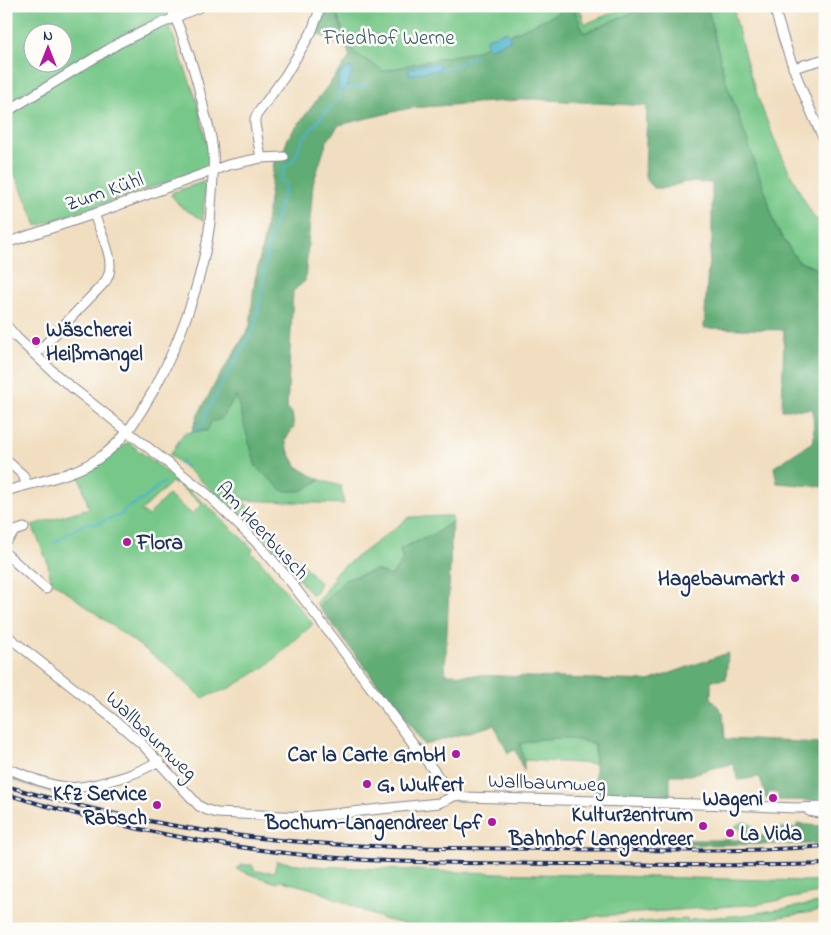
<svg xmlns="http://www.w3.org/2000/svg" width="831" height="935" viewBox="0 0 831 935" font-family="'Indie Flower',sans-serif">
  <rect width="100%" height="100%" fill="#fdfcf7"/>
  <filter id="ink" filterUnits="userSpaceOnUse"><feTurbulence type="fractalNoise" baseFrequency=".02" numOctaves="2"/><feDisplacementMap in="SourceGraphic" scale="10" xChannelSelector="R" yChannelSelector="G"/><feConvolveMatrix kernelMatrix="1 2 1 2 8 2 1 2 1" color-interpolation-filters="sRGB"/></filter>
  <filter id="wash" filterUnits="userSpaceOnUse"><feTurbulence type="fractalNoise" baseFrequency=".0096" numOctaves="4" result="noise"/><feDisplacementMap in="SourceGraphic" scale="20" xChannelSelector="R" yChannelSelector="G"/><feGaussianBlur stdDeviation="1.12" result="paint"/><feColorMatrix in="noise" values="0 0 0 0 0 0 0 0 0 0 0 0 0 0 0 0 0 1.4 0 .05"/><feComposite in="paint" operator="in"/></filter>
  <g filter="url(#wash)">
    <rect width="100%" height="100%" fill="#f1dec0"/>
    <!-- green -->
    <path fill="#76c788" stroke="#487b73" fill-rule="evenodd" d="M6 6H162L197 101 211 162 207 169 37 226 20 186 6 156V118L9 116 6 112ZM32 32H62V62H32Z
      M333 6H579L585 24 629 6H648L584 33 355 97 297 178 284 283 285 440C293 473 312 478 341 486L344 504 242 500 320 583 315 593 312 596 283 559 256 527 170 455 184 433 192 432 197 417 250 326 255 279 283 154 288 138 350 57 355 54 344 34Z
      M697 6H733C749 85 775 150 815 219L825 220V303L776 228Z
      M206 181 203 220 181 207 171 195 173 192Z
      M128 442 179 482 176 485 172 482 141 511 148 516 168 495 192 514 202 504 179 486 182 485 209 507 253 549 251 553 259 559 313 624 265 667 230 688 202 698 170 668 53 582 51 580 47 561 32 525 89 508 79 475C98 465 111 457 128 442Z
      M452 516V522L436 533 400 549 403 561 391 576 376 570 345 580 319 607 316 603 334 578 333 576 335 573 410 517Z
      M571 738 595 744V764L524 760 519 744 541 739Z
      M277 861 312 866 460 872 807 881 825 880V892L759 904 598 916 534 927 499 924H478L477 929H453L452 927 449 929H430V926H426L425 928 386 920 368 913 316 890 279 880 277 883 238 870 237 868 242 865H252L255 871 274 872Z
      M825 902V910L767 919 688 925 640 929H574V927L633 922 634 924H637L638 922 687 919V921H691L692 919 744 915Z"/>
    <!-- forest -->
    <path fill="#60ac74" stroke="#3e6e69" d="M323 6H335V9L344 34 355 53 384 71 421 62 473 52 573 6 584 33 648 6H704L709 13 725 78 765 191 776 228 798 261 825 272V487L777 483 774 467 814 441 813 409 782 410 784 330 704 328 708 269 712 240V183L685 182 666 188H653L645 178 647 106 532 99 410 108 339 125 327 141 313 184 305 281 293 291 287 409 292 413 294 427 285 440 288 451 297 467 320 480 302 491H283L256 467 236 396 221 419 211 422 207 431 192 432 197 417 217 380 243 339 250 326 251 320 253 293 264 239 274 161 283 154 288 138 350 57 347 49 316 33Z
      M452 522 445 674 648 681 728 653 726 679 711 681V698L723 713 725 739 825 743V801L778 800V793L768 792V799H766L760 777 738 780 733 764 709 769 690 775H670V798L595 795V744L571 738 541 739 520 744 524 760V771L515 750 508 753 494 725 425 745 379 686 319 607 345 580 376 570 391 576 403 561 400 549 436 533Z
      M6 769 79 792 81 798 80 801 6 778Z
      M743 822H747L754 827 755 836H778V828H797V824L822 826 825 829V843L806 844 672 845 673 841 677 840H740V828H736V825Z"/>
    <!-- water -->
    <path fill="#4cb3ca" stroke="#347194" d="M507 31 511 40 489 49 485 39Z
      M439 63 441 70 425 72 409 75 408 69 424 64Z
      M350 67 353 72 349 80 347 88 340 92 338 90C339 78 337 72 350 67Z"/>
    <g fill="none" stroke-linecap="round" stroke-linejoin="round">
      <!-- stream -->
      <path stroke="#4cb3ca" stroke-width="2" d="M441 69 450 68 465 60 476 57
        M346 89 360 87 367 84
        M195 431 197 426H202L203 425 208 409 254 329C262 300 264 270 270 241 274 222 280 204 286 185L285 183 280 180 286 166 292 162 296 156 302 140 330 107 339 99V91
        M182 461V464L187 467
        M54 543 82 525 90 522 95 525 105 520 121 515 125 509 144 499 157 487 164 482"/>
    </g>
  </g>
  <g filter="url(#ink)">
    <g fill="none" stroke-linecap="round" stroke-linejoin="round">
      <defs>
        <path id="minor" d="M774 6C786 53 804 98 825 142
          M793 68 825 59
          M6 112 119 43 148 29 202 6
          M261 158 255 124V118L258 113 285 76 311 33 318 15 319 6
          M6 243 94 214 228 165 261 158 284 157
          M6 325 17 338 61 379 206 493 263 549 290 581 444 784 449 790 457 795
          M35 355 105 282C108 277 110 273 110 267 111 251 99 229 94 214
          M6 460 23 475 27 485
          M6 491C35 482 74 476 99 458 125 441 140 414 155 388 181 339 203 278 210 223 211 213 211 203 212 193 213 177 215 160 212 144 211 134 208 124 205 114 197 77 186 41 170 6
          M6 541 15 531 24 528
          M6 554 46 589
          M6 635 112 718 142 744 199 806 207 810 217 813 303 817 439 803 457 795 464 797 730 805 796 808 825 807
          M6 768C26 775 45 785 66 787 76 789 86 786 97 784 122 778 136 774 159 761
          M809 811 825 814"/>
      </defs>
      <!-- minor casing -->
      <use href="#minor" stroke="#86868f" stroke-width="11"/>
      <!-- minor -->
      <use href="#minor" stroke="#fff" stroke-width="9"/>
      <defs>
        <path id="rail" d="M6 786C99 813 194 833 290 841 380 849 470 848 560 849 648 850 737 853 825 846
          M6 794C119 829 234 851 352 859 425 864 499 863 572 864 656 864 741 867 825 864"/>
      </defs>
      <!-- rail casing -->
      <use href="#rail" stroke="#1b2f5e" stroke-width="4"/>
      <!-- rail -->
      <use href="#rail" stroke="#fdfcf7" stroke-width="2" stroke-dasharray="5.5" stroke-linecap="butt"/>
    </g>
  </g>
  <!-- markers -->
  <g fill="#b5179e" stroke="#fdfcf7" stroke-width="2">
    <circle cx="36" cy="341" r="5"/>
    <circle cx="127" cy="542" r="5"/>
    <circle cx="795" cy="578" r="5"/>
    <circle cx="456" cy="754" r="5"/>
    <circle cx="367" cy="784" r="5"/>
    <circle cx="773" cy="798" r="5"/>
    <circle cx="157" cy="805" r="5"/>
    <circle cx="492" cy="822" r="5"/>
    <circle cx="703" cy="826" r="5"/>
    <circle cx="730" cy="833" r="5"/>
  </g>
  <g text-anchor="middle" stroke-width="5" stroke-linejoin="round" paint-order="stroke">
    <!-- park labels -->
    <g font-size="21" fill="#365d6b" stroke="#fdfcf7">
      <text x="389" y="44">Friedhof Werne</text>
    </g>
    <!-- street labels -->
    <g font-size="21" fill="#1b2f5e" stroke="#fdfcf7">
      <text transform="translate(104 191) rotate(-19)" y="7">Zum Kühl</text>
      <text transform="translate(263 530) rotate(47)" y="7">Am Heerbusch</text>
      <text transform="translate(152 735) rotate(44)" y="7">Wallbaumweg</text>
      <text transform="translate(547 782) rotate(2)" y="7">Wallbaumweg</text>
    </g>
    <!-- poi labels -->
    <g font-size="21" font-weight="bold" fill="#1b2f5e" stroke="#fdfcf7" text-anchor="end">
      <text x="46" y="336" text-anchor="start">Wäscherei<tspan x="46" dy="24">Heißmangel</tspan></text>
      <text x="137" y="549" text-anchor="start">Flora</text>
      <text x="785" y="585">Hagebaumarkt</text>
      <text x="446" y="761">Car la Carte GmbH</text>
      <text x="377" y="791" text-anchor="start">G. Wulfert</text>
      <text x="147" y="800">Kfz Service<tspan x="147" dy="24">Rabsch</tspan></text>
      <text x="763" y="805">Wageni</text>
      <text x="693" y="821">Kulturzentrum<tspan x="693" dy="24">Bahnhof Langendreer</tspan></text>
      <text x="482" y="829">Bochum-Langendreer Lpf</text>
      <text x="740" y="840" text-anchor="start">La Vida</text>
    </g>
  </g>
  <!-- margin -->
  <rect width="831" height="935" fill="none" stroke="#fdfcf7" stroke-width="25"/>
  <!-- north arrow -->
  <g transform="translate(48 48)"><circle r="24" fill="#fdfcf7" stroke="#a3aaba"/>
  <path d="M0-4L9 19L0 12L-9 19Z" fill="#b5179e"/>
  <text y="-8" font-size="14" font-weight="bold" text-anchor="middle" fill="#1b2f5e">N</text>
  </g>
</svg>
